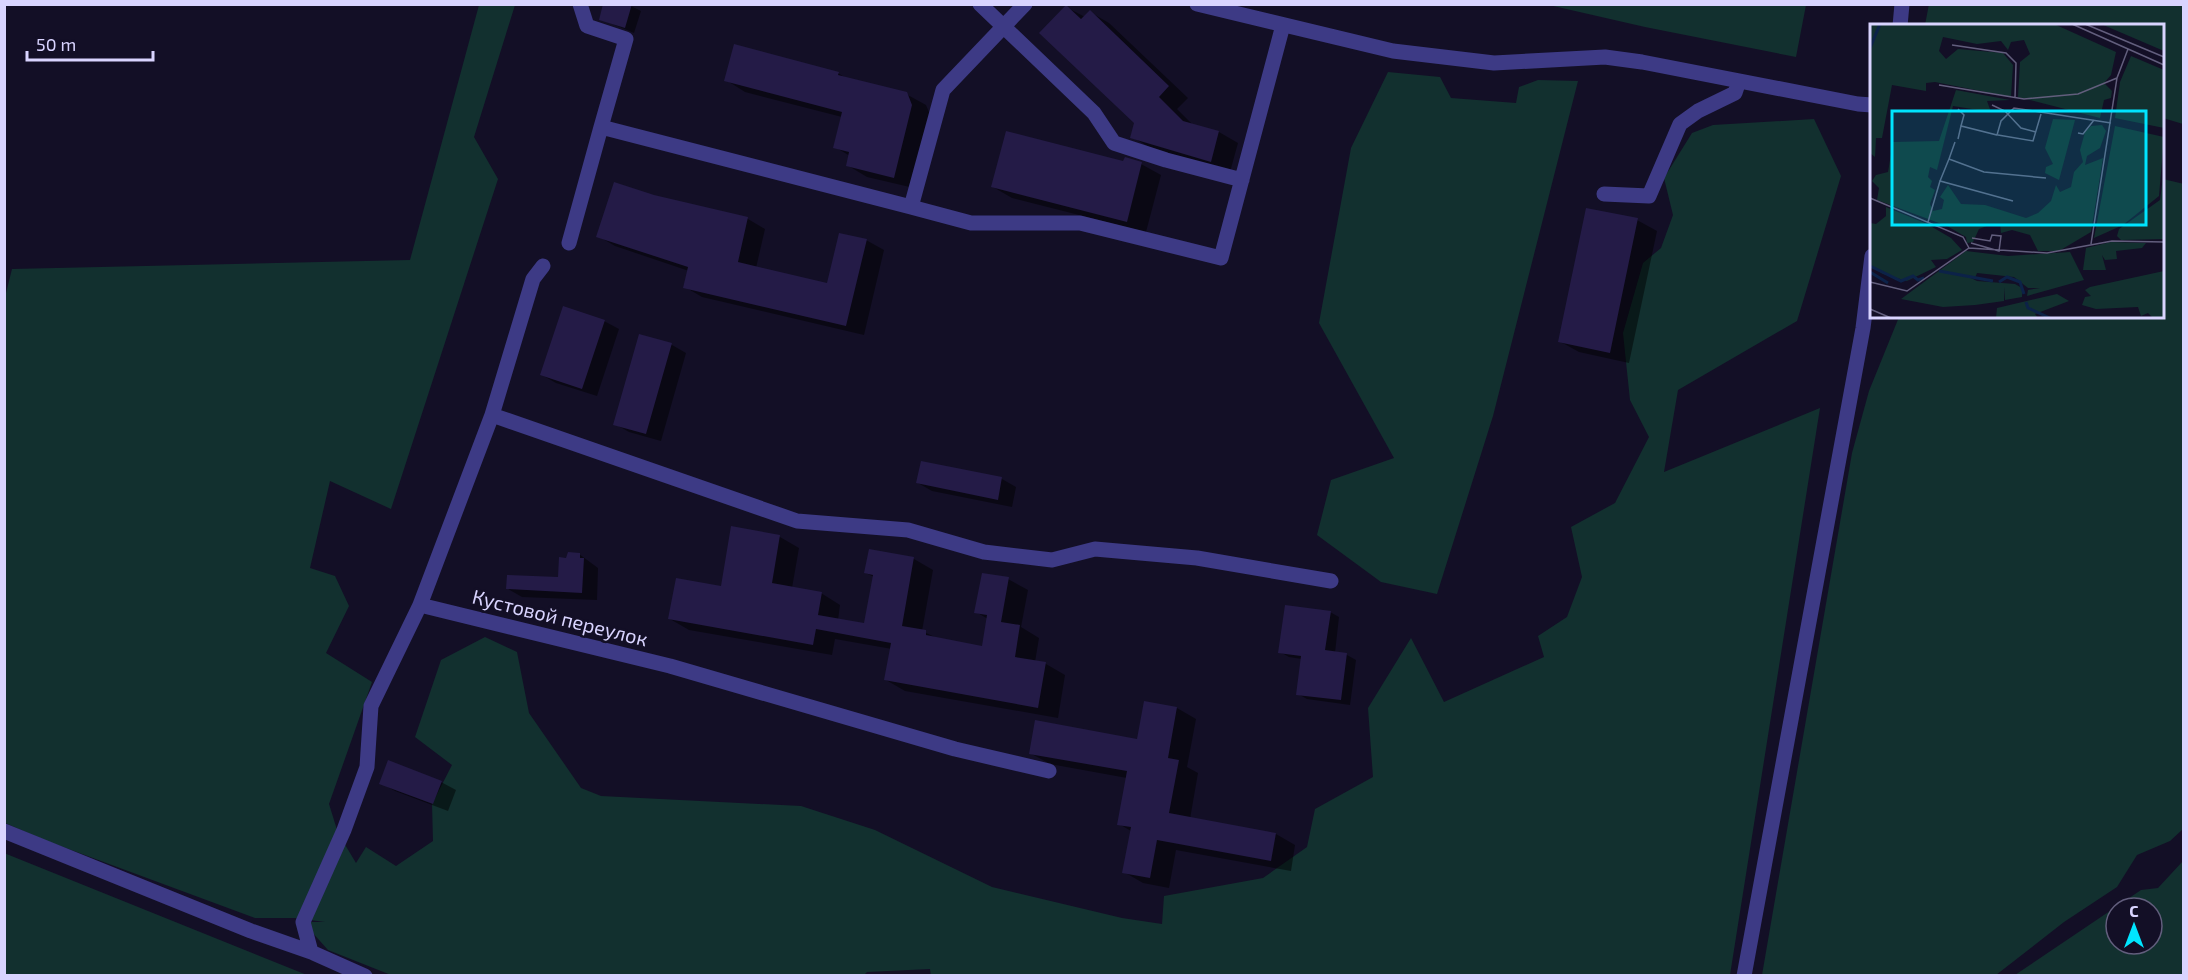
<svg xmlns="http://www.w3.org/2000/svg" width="2188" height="980" viewBox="0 0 2188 980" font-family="'Exo 2',sans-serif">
  <rect width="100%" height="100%" fill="#130f26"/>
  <!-- green -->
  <path fill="#12302f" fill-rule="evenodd" d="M1929 4 2183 5V124L2163 118 2162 26 1925 25Z
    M479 5H515L474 137 498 179 391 509 330 481 310 568 335 576 349 606 326 653 372 682 329 804 338 833 356 863 366 847 396 866 433 841 432 804 452 765 415 737 441 660 485 637 517 652 529 713 581 788 601 796 801 806 875 830 992 887 1122 918 1162 924 1164 896 1263 878 1307 847 1315 809 1373 777 1368 708 1411 638 1444 702 1544 657 1538 636 1567 617 1582 577 1571 527 1615 503 1649 437 1630 400 1623 333 1643 263 1661 248 1673 215 1664 178 1692 133 1713 125 1814 119 1841 176 1797 321 1678 390 1664 472 1820 408 1730 975 931 976 930 969 867 972 863 976 391 975 328 950 303 922H325L295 918H255L47 841 5 823 4 301 12 269 410 260Z
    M1549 5 1806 4V5L1796 57 1645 27Z
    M1388 72 1440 77 1451 98 1516 103 1519 87 1538 80 1578 81 1493 416 1437 594 1381 582 1317 535 1331 480 1394 458 1319 323 1351 148Z
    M2163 179 2184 184 2183 829 2170 841 2137 855 2117 887 2064 922 1996 975H1762L1852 453 1869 391 1899 317 2162 316Z
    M4 853 302 973 307 975H5Z
    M2183 861V975H2015L2141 890 2158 888ZM2116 908H2152V944H2116Z"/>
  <!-- shadow -->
  <path fill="#0007" d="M631 6 641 11 634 33 601 19Z
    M1066 7 1085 17 1090 12 1109 23 1188 98 1177 109 1194 126 1219 132 1238 143 1230 172 1151 148 1132 137 1136 123Z
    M838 73 849 80 906 94 926 105 931 117 914 188 867 177 847 165 850 156 835 147 842 117 745 92 726 80Z
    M1141 164 1161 175 1146 232 1012 198 993 187Z
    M653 197 748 219 765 229 756 268 828 285 866 240 884 250 864 335 702 297 685 287 689 271 615 246 598 236Z
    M1637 220 1657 231 1629 363 1579 352 1559 341Z
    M604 321 619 329 597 396 556 383 542 375Z
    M640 336 672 345 686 353 661 441 629 432 615 424Z
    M922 463 1002 479 1016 487 1012 507 932 491 918 483Z
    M733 528 780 537 799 548 792 588 821 593 840 605 838 620 865 625 874 577 866 573 870 551 914 559 933 570 922 631 941 640 983 647 988 619 976 612 1008 579 1028 590 1021 627 1039 638 1035 662 1046 664 1065 675 1058 718 905 691 886 680 892 649 835 639 832 655 689 630 670 619 722 587Z
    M579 554 598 568 597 600 522 597 508 589 559 579 567 559Z
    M1330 612 1339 617 1335 653 1347 655 1356 660 1350 705 1307 699 1298 694 1302 659 1289 657 1280 652Z
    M1177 708 1196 719 1187 767 1198 773 1190 819 1276 834 1295 845 1291 871 1176 850 1169 888 1143 883 1124 872 1131 831 1119 824 1127 778 1050 764 1030 753 1138 740Z
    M441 782 456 790 448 811 395 791 381 783Z"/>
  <!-- building -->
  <path fill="#241b47" d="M603 4H632L625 28 599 20Z
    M1066 5 1081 19 1090 10 1169 86 1159 97 1183 121 1219 131 1211 162 1130 138 1134 123 1039 33Z
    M734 44 839 72 838 75 907 92 912 105 894 178 846 166 849 152 833 148 842 112 724 81Z
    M1006 131 1123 161 1125 157 1142 162 1127 222 991 187Z
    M614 182 654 195 748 217 738 262 827 283 839 233 867 239 846 326 683 288 688 267 596 237Z
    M1586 208 1638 218 1610 353 1558 342Z
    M563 306 605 320 582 389 540 375Z
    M639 334 672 343 646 434 613 425Z
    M921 461 1002 477 998 500 916 483Z
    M731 526 780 535 772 583 822 592 818 615 864 623 873 575 864 573 869 549 914 557 902 626 926 630V635L982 646 987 615 974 613 982 573 1009 577 1001 622 1020 625 1015 657 1046 662 1038 708 884 680 891 643 816 629 813 645 668 619 676 578 721 586Z
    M568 552 580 553V558H584L582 593 506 589 507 575 558 577 559 557 566 558Z
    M1285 605 1331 611 1325 650 1347 653 1341 700 1296 695 1301 656 1278 653Z
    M1144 701 1177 707 1168 758 1179 760 1169 813 1276 833 1271 861 1157 840 1150 878 1122 873 1131 827 1117 825 1127 771 1029 754 1035 720 1137 739Z
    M388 760 442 781 433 804 379 784Z"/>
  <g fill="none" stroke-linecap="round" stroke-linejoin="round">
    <!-- minor -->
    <path stroke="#3d3a85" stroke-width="15" d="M580 4 587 26 626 39 601 127
      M980 4 1094 113 1114 143 1166 160 1242 180
      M1197 4 1393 51 1494 63 1605 57 1642 62 1858 104 1872 105
      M1900 26 1902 4
      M1604 194 1649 196 1680 124 1698 111 1735 93 1739 81
      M911 207 971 223H1080L1221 258 1283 25
      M569 243 601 127 911 207 943 90 1025 4
      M492 415 533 279 543 266
      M420 605 492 415 797 521 908 530 984 552 1052 560 1095 549 1197 558 1331 581
      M4 831 251 931 311 952 365 976
      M311 952 303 922 344 830 367 767 371 706 420 605 670 666 955 749 1049 771
      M1744 976 1863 328 1872 256"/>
  </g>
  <g text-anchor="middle" stroke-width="5" stroke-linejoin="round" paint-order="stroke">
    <!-- street labels -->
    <g font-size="20" fill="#d9d4ff" stroke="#130f26">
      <text transform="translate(560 618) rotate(14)" y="7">Кустовой переулок</text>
    </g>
  </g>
  <!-- overview -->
  <g transform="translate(1870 24)">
    <rect width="294" height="294" fill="#130f26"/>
    <path d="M0 0H184L246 28 241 51 234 59 242 67 241 74 234 76 230 94 148 73 150 38 160 30 154 16 141 18 138 26 131 17 107 20 73 13 69 27 76 35 88 25 133 29 143 41 141 73 65 58 56 59V67L22 61 12 114H6L5 133 0 129ZM231 0H294V27ZM261 32 294 46V104L245 94 250 58ZM86 66 140 76 117 77 121 88 83 82 67 146 60 143 58 153 62 157 60 163 65 166 60 180 63 187 72 185 74 176 70 173 78 161 91 180 115 181 156 194 168 189 181 177 186 161 190 168 201 163 204 148 213 138 210 126 215 108 221 102 232 101 236 107 230 124 217 132 215 141 233 134 221 208 189 227H168L160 211 142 206 131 209 130 200H122L109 205 103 218 97 219 96 213 77 202 7 176 9 164 2 157 6 151 18 148 23 118 69 117ZM183 95 205 96 189 156 175 149 176 143 183 140 175 124ZM245 102 294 113 289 172 253 201 224 214ZM294 145V215L251 216 247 212 249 205 290 176ZM16 183 57 200 81 214 92 226 77 235 61 236 66 243 37 257 13 250 0 242V199L6 200 16 192ZM241 218 276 219 272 224 246 227 247 235 235 236 232 231 236 246H213L216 224ZM96 227 138 232 200 228 214 256 157 272 158 266 170 264H158L144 253 107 249 105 254 99 253 107 257 145 260 152 264V273L135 276 134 263V277L105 281 73 283 31 275ZM294 247V294H283L278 289 271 292 268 283 226 285 212 281 215 273 221 272 215 266 220 263ZM187 270 199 277 165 290 168 294H126L127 284Z" fill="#12302f"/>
    <path fill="none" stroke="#0c2248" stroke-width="3" d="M0 24 10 0M0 242 31 257 43 252 48 256 54 254M69 247 123 257M0 248 18 259M129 258 137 253 150 258 154 270M156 278 158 284 180 294"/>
    <path fill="none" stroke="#625e7d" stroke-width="1.5" d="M202 0 294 41M215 0 294 33M82 21 136 29 146 39 145 74M69 61 154 75 208 70 247 54M122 81 135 87 151 104 166 108M88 85 94 91 91 102M208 109 213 110 224 96M128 111 163 117 171 90M88 115 91 102 127 111 131 97 144 84 241 99M79 135 85 118M70 157 79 135 114 148 176 154M0 174 93 213 99 224M58 198 70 157 143 177M101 219 129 227 131 212 122 211 120 217 102 214M221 220 247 54 258 25M0 258 37 267 99 224 177 229 242 217 294 218M0 285 21 294"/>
    <path fill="#00e5ff" fill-opacity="0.15" stroke="#00e5ff" stroke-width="3" d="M22 87H276V201H22Z"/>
    <rect width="294" height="294" fill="none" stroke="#d9d4ff" stroke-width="3"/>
  </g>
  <!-- border -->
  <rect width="2188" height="980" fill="none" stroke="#d9d4ff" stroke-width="12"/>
  <!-- north arrow -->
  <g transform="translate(2134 926)"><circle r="28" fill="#130f26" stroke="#625e7d" stroke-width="1.5"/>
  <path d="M0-4.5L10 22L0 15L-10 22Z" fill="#00e5ff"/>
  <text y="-9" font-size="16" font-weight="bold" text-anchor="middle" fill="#d9d4ff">С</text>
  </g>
  <!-- scale -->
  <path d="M27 51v9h126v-9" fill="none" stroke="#d9d4ff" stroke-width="3"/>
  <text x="36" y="51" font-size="18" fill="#d9d4ff" stroke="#130f26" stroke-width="4.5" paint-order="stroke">50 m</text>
</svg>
